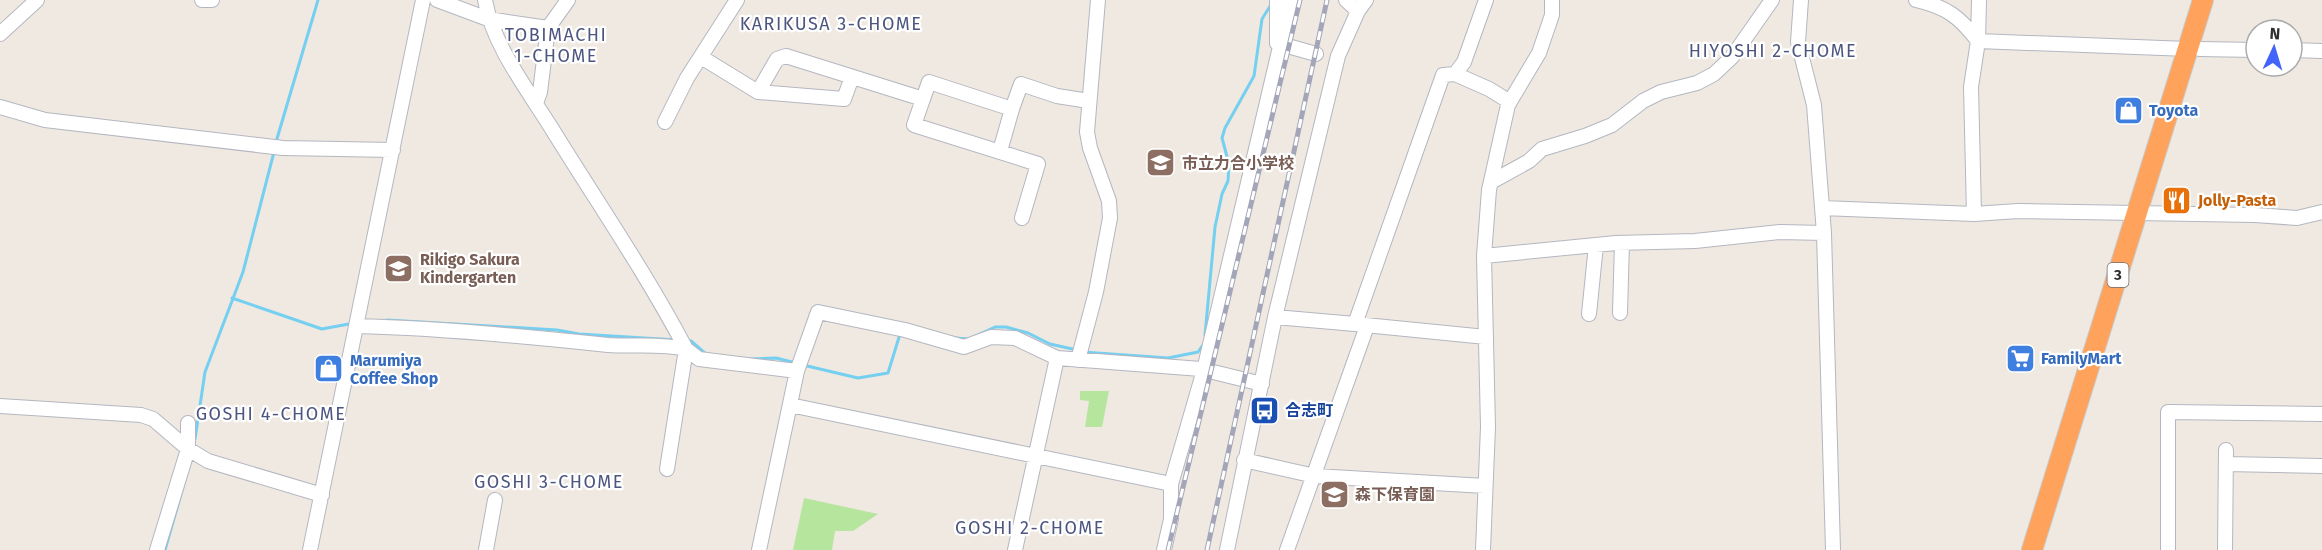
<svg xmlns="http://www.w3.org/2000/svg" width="2322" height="550" viewBox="0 0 2322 550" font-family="'Fira Sans','Noto Sans JP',sans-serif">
  <rect width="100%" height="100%" fill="#efe9e1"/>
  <!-- green -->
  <path fill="#b6e59e" d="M1080 391H1109L1102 427H1085L1089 401 1080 400Z
    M804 498 878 514 853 531H835L832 550H793Z"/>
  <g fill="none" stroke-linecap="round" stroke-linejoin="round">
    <!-- stream -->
    <path stroke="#75cff0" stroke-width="3" d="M276 142 318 0
      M232 298 322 329 354 323
      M387 320 557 330 579 334 677 340
      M1205 335 1215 227 1222 194 1228 181 1229 164 1222 138 1225 128 1254 76 1262 19 1272 3
      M955 338 969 339 995 327H1006L1028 333 1050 344 1077 350
      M686 341H691L707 355
      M1083 352 1168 358 1198 352 1205 342
      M750 359 776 358 796 363
      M803 365 858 378 888 373 900 334
      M195 439 205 372 243 272 274 152
      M165 550 189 466"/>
    <defs>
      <path id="minor" d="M202 0H212
        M437 0 488 19 548 28
        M485 0C493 46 528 90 552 129 597 202 646 273 686 349L699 359 797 371
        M1277 0V43L1316 54
        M1346 0 1358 11
        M1486 0 1464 62 1455 74 1443 75 1355 324 1486 337
        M1801 0 1798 42 1814 105 1824 233 1833 550
        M1916 0C1946 7 1959 16 1978 41L2188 49
        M0 34 37 0
        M2199 49 2256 50
        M2292 50 2322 51
        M701 57 758 92 844 99 852 77
        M1455 74 1489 89 1510 102
        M758 92 777 59 786 56 923 99 929 82 1012 109
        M923 99 914 125 1038 164 1022 218
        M536 103 540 92 548 28 568 0
        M0 107 45 120 283 148 393 150
        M665 122 687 78 737 0
        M1000 151 1012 109 1021 84 1057 96 1089 101
        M1493 181 1529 161 1542 149 1585 136 1612 125 1643 101 1661 92 1697 83 1714 74 1732 57 1772 0
        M1822 208 1974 214 2018 211 2255 215 2297 218 2322 212
        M1974 214 1971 87 1978 41 1979 0
        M1484 256 1616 243 1695 241 1780 232 1824 233
        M1620 313 1622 243
        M1589 314 1596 245
        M1275 317 1355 324
        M356 326C440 328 524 336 608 345 635 347 658 343 686 349
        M1078 360 1096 292 1110 218 1109 201 1090 148 1087 132 1098 0
        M790 405 1171 484
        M0 406 141 415 153 419 188 449 208 461 322 495
        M1244 460 1315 476 1485 486
        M2226 464 2322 466
        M667 469 686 349
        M157 550 188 449V423
        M310 550 423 0
        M486 550 495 500
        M759 550 797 371 818 312 905 330 964 347 991 337 1015 338 1057 358 1201 369 1262 384
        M1015 550 1057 358
        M1164 550 1171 519V484L1204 370 1291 0
        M1227 550 1275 317 1338 56 1358 11 1366 0
        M1287 550 1367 326
        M1483 550 1488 427 1484 256 1489 190 1508 105 1539 53 1552 15V0
        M2168 550V412L2322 414
        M2225 550 2226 450"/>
      <path id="highway" d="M2032 550 2203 0"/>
    </defs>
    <!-- minor casing -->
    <use href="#minor" stroke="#b4b7c1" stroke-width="16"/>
    <!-- highway casing -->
    <use href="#highway" stroke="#c9c9c9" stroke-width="22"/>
    <!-- minor -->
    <use href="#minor" stroke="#fff" stroke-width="14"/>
    <!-- highway -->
    <use href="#highway" stroke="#ffa35c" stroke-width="20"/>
    <defs>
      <path id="rail" d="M1168 550 1300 0
        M1207 550 1327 0"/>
    </defs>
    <!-- rail casing -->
    <use href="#rail" stroke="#a3a6b8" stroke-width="5"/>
    <!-- rail -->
    <use href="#rail" stroke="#fff" stroke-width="3" stroke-dasharray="9" stroke-linecap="butt"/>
  </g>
  <!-- icons -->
  <defs>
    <symbol id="shop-square" viewBox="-11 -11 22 22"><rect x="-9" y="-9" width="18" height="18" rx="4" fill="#3f7fe0" stroke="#fff"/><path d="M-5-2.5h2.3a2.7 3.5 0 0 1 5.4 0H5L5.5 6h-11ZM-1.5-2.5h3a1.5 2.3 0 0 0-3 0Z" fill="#fff"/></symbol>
    <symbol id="school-square" viewBox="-11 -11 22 22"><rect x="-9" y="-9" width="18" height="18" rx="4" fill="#8d6e63" stroke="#fff"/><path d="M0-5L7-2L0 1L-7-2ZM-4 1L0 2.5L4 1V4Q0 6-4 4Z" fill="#fff"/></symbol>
    <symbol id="restaurant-square" viewBox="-11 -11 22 22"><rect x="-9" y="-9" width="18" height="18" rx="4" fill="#e8710a" stroke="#fff"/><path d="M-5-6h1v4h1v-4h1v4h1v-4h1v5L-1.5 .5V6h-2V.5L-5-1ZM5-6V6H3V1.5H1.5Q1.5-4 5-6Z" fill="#fff"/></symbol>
    <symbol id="supermarket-square" viewBox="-11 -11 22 22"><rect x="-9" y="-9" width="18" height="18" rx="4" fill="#3f7fe0" stroke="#fff"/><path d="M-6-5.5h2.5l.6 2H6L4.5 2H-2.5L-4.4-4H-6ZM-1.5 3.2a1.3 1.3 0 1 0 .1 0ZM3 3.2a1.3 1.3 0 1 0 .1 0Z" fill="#fff"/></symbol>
    <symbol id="bus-square" viewBox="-11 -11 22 22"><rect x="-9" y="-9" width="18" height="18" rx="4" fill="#1a4fb4" stroke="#fff"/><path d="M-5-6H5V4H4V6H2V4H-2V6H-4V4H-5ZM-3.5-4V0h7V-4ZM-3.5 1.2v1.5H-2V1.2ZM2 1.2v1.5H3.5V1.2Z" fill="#fff"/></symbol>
  </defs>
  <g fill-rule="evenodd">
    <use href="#shop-square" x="2112" y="94" width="33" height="33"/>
    <use href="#school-square" x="1144" y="146" width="33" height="33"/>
    <use href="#restaurant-square" x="2160" y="184" width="33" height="33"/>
    <use href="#school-square" x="382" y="252" width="33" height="33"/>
    <use href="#supermarket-square" x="2004" y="342" width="33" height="33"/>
    <use href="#shop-square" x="312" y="352" width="33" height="33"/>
    <use href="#bus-square" x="1248" y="394" width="33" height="33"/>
    <use href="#school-square" x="1318" y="478" width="33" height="33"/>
  </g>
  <g text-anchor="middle" stroke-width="4.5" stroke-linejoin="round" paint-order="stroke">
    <!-- shield labels -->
    <rect fill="#fff" stroke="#6d6d6d" stroke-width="1.5" x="2107.5" y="263" width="21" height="24" rx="4.5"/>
    <g font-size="15" font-weight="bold" fill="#2e2e2e">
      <text x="2118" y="280">3</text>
    </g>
    <!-- shop labels -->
    <g font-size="16" font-weight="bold" fill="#366cbe" stroke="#fff" text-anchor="start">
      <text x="2149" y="116">Toyota</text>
      <text x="2041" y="364">FamilyMart</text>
      <text x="350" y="366">Marumiya<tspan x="350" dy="18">Coffee Shop</tspan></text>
    </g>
    <!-- education labels -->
    <g font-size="16" font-weight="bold" fill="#785e54" stroke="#fff" text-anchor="start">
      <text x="1182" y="169">市立力合小学校</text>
      <text x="420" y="265">Rikigo Sakura<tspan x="420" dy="18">Kindergarten</tspan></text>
      <text x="1355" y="500">森下保育園</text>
    </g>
    <!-- food labels -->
    <g font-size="16" font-weight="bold" fill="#c56008" stroke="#fff" text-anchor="start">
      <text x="2198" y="206">Jolly-Pasta</text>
    </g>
    <!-- transit labels -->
    <g font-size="16" font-weight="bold" fill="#164399" stroke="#fff" text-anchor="start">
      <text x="1285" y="416">合志町</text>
    </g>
    <!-- neighbourhood labels -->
    <g font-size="18" letter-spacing="1.5" fill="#4d5680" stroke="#fff">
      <text x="831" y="30">KARIKUSA 3-CHOME</text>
      <text x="556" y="41">TOBIMACHI<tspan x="556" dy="21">1-CHOME</tspan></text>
      <text x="1773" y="57">HIYOSHI 2-CHOME</text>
      <text x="271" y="420">GOSHI 4-CHOME</text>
      <text x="549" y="488">GOSHI 3-CHOME</text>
      <text x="1030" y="534">GOSHI 2-CHOME</text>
    </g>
  </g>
  <!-- north arrow -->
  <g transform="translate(2274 48) rotate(4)"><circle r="28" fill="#ffffff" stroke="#ababab" stroke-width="1.5"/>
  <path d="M0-4.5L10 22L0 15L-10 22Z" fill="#4264fb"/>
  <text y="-9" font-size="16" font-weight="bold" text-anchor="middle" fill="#2e2e2e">N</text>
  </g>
</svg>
